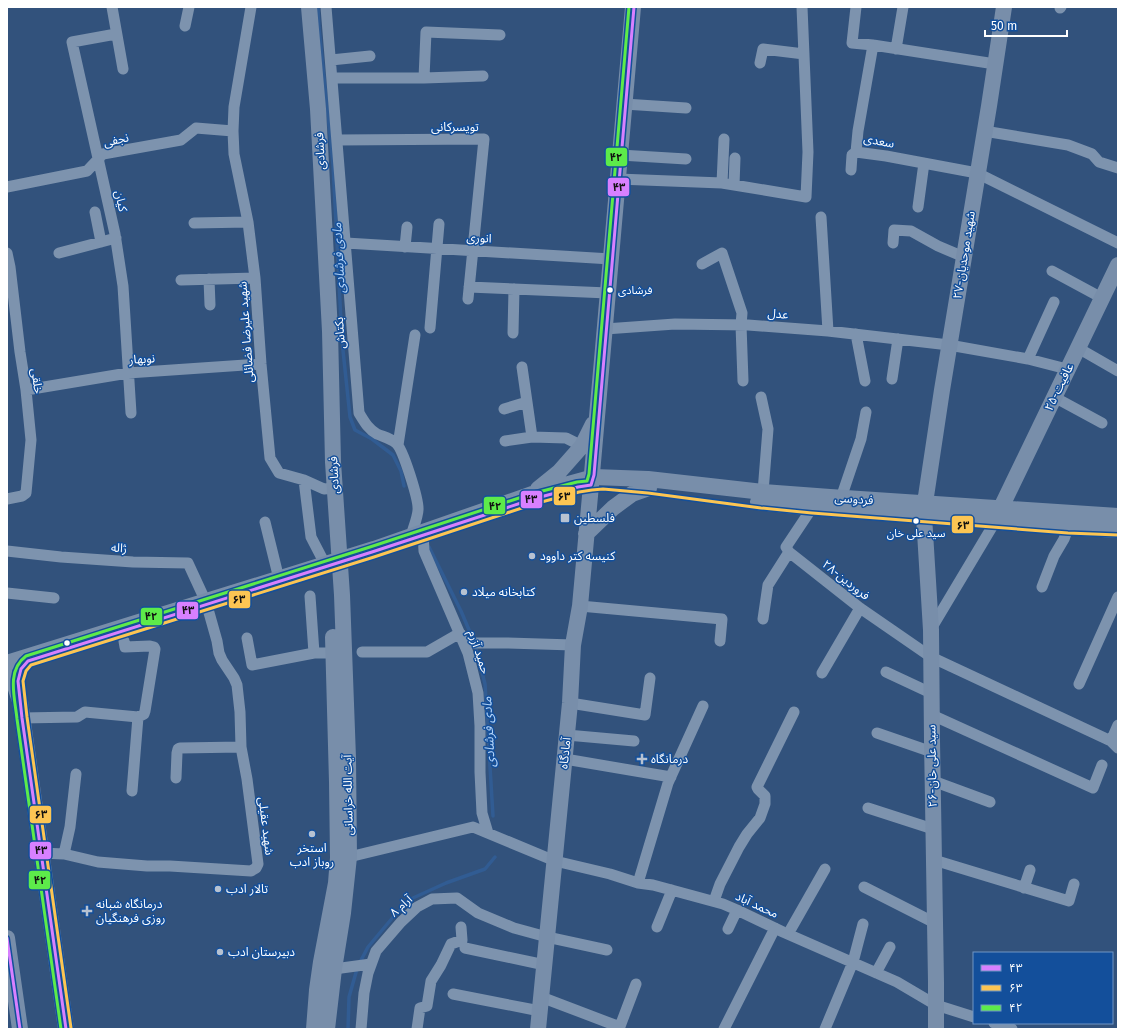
<svg xmlns="http://www.w3.org/2000/svg" width="1125" height="1036" viewBox="0 0 1125 1036" font-family="'Fira Sans','Noto Sans Arabic',sans-serif">
  <rect width="100%" height="100%" fill="#32527c"/>
  <g fill="none" stroke-linecap="round" stroke-linejoin="round">
    <!-- stream -->
    <path stroke="#315c93" stroke-width="3.5" d="M318 7 319 28 333 165 342 341 350 417 355 430 372 439 393 455 401 471 404 486
      M429 547 461 611 472 637
      M476 649 485 684 493 816
      M359 964 368 947 394 916 413 898 446 883 485 869 495 857
      M348 1029 349 997 357 969"/>
    <!-- street -->
    <path stroke="#7d93ae" stroke-width="11" d="M112 7 123 69
      M251 7 234 107 233 131 234 154 248 222 255 278 261 364 270 458 279 473 304 480 324 489 334 488
      M326 7 359 413C364 421 368 429 377 434 384 437 390 438 396 443 403 449 419 500 418 510 418 516 413 529 411 536
      M856 7 852 43 873 45 995 64
      M1060 8 1061 7
      M185 26 189 7
      M116 34 72 42 115 234 123 286 131 413
      M896 49 903 7
      M331 60 370 56
      M760 63 763 49 804 54
      M332 78H424L483 76
      M424 78 426 32 500 35
      M624 104 686 108
      M984 131 1068 145 1092 154 1099 162 1118 168
      M337 140 484 139 468 299
      M856 152 886 156 977 173 1118 243
      M856 152 858 131 873 45
      M620 155 686 159
      M851 170 852 155 856 152
      M618 179 722 183 806 197 808 152 802 7
      M722 183 724 139
      M734 185 735 158
      M7 187 87 171 103 154 181 140 196 128 233 131
      M918 207 924 163
      M95 212 101 242
      M821 217 828 331
      M194 223 248 222
      M346 243 611 259
      M893 243 894 230 911 231 938 246 964 257
      M405 247 407 227
      M7 253 10 267 20 352 26 390 31 440 26 493 22 496 7 499
      M59 253 116 238
      M702 264 722 253 742 313 741 325 743 381
      M1052 271 1102 298
      M209 279 210 305
      M181 280 255 278
      M469 287 608 293
      M430 328 439 224
      M605 329 675 324 748 325 828 331 949 345 1028 359 1063 368
      M513 333 514 289
      M856 334 865 381
      M1078 348 1118 371
      M1028 359 1054 302
      M522 367 532 437 566 438 582 446
      M892 379 898 339
      M26 390 128 373 261 364
      M761 397 768 429 763 492
      M1054 397 1102 423
      M504 409 527 402
      M505 441 532 437
      M398 445 415 335
      M304 480 311 537 325 564
      M841 498 861 439 866 412
      M812 508 786 547 789 552 860 608 931 657 1111 741 1118 748
      M265 522 279 579
      M423 532 424 551 468 653 478 693 480 726V772L482 813 488 833
      M7 551 61 557 133 562 188 563 206 602 217 641 219 653 222 660 234 678 237 685 240 712 241 747 247 779 258 864 256 868 251 871 170 866H147L98 862 64 854 41 853
      M1042 587 1054 556 1064 539 1068 528
      M7 593 54 598
      M310 596 314 653
      M580 606 722 619 720 641
      M763 619 768 585 789 552
      M931 629 995 522
      M247 638 252 665 314 653H333
      M464 643H506L573 645
      M362 652H427L460 633
      M886 672 931 693
      M822 673 860 608
      M1079 684 1118 597
      M570 703 645 715 650 678
      M932 715 1093 788 1102 765
      M22 718 77 717 85 712 138 717 144 714 145 711 155 649 154 647 150 646 125 647 124 641
      M877 733 932 752
      M567 735 634 741
      M1111 741 1118 725
      M565 759 671 777
      M176 778 177 753 178 749 180 748 241 747
      M933 781 990 802
      M132 791 138 717
      M868 808 933 829
      M64 854 70 827 76 774
      M349 857 473 827 555 861 610 874 638 883 653 885 723 904 737 910 783 932 897 982 936 1005 974 1017
      M934 860 1069 901 1074 884
      M638 883 668 783 703 706
      M864 887 935 923
      M1024 888 1030 870
      M714 901 720 884 739 847 747 834 760 818 765 804V796L758 789 757 787 794 712
      M657 927 672 890
      M728 929 737 910
      M788 934 825 869
      M465 948 545 965
      M334 969 371 964
      M876 973 890 947
      M453 994 540 1011
      M541 997 620 1027
      M994 1023 1012 1029
      M361 1029 364 993 368 973 376 951 401 922 417 907 432 899 457 898 478 913 514 928 547 937 607 950
      M417 1029 420 1008 427 1006 431 981 441 965 451 944 462 940 461 927
      M619 1029 636 984
      M724 1029 775 928
      M825 1029 853 962 863 924"/>
    <!-- secondary -->
    <path stroke="#788eaa" stroke-width="16" d="M309 7 318 109 330 331 333 462 342 595 348 758 349 857 343 913 334 969 327 1029
      M538 489 559 472 582 446 593 424
      M758 502C813 509 869 511 924 516 989 521 1053 527 1118 530
      M997 516 1118 265
      M586 534 613 508 632 494 649 488
      M7 663 374 549 532 494 594 477 648 479 763 492 830 497 1118 516
      M7 676 15 686 20 701 66 1029
      M7 938 20 1029
      M314 1029 317 990 321 962 336 883 338 858 337 782 333 637
      M538 1029 570 703 573 645 580 606 591 485 633 7
      M936 1029V982L932 741 931 630 924 516 925 503 942 390 989 106 1004 7"/>
    <defs>
      <path id="bus-1" d="M7 938 20 1029
        M66 1029 22 718 18 681 21 669 28 661 372 552 533 499 578 487 591 485 594 475 634 7"/>
      <path id="bus-2" d="M71 1028 27 717 23 681 26 671 31 665 374 557 534 504 579 492 592 490 603 489 648 493 761 508 812 513 1068 533 1118 535"/>
      <path id="bus-3" d="M61 1029 17 719C15 698 6 671 26 656L370 547 531 494 577 482 587 481 589 474 629 7"/>
    </defs>
    <!-- bus-1 casing -->
    <use href="#bus-1" stroke="#134f9b" stroke-width="6"/>
    <!-- bus-2 casing -->
    <use href="#bus-2" stroke="#134f9b" stroke-width="6"/>
    <!-- bus-3 casing -->
    <use href="#bus-3" stroke="#134f9b" stroke-width="6"/>
    <!-- bus-1 -->
    <use href="#bus-1" stroke="#d880ff" stroke-width="3"/>
    <!-- bus-2 -->
    <use href="#bus-2" stroke="#fcc553" stroke-width="3"/>
    <!-- bus-3 -->
    <use href="#bus-3" stroke="#5deb4a" stroke-width="3"/>
  </g>
  <!-- markers -->
  <g fill="#fff" stroke="#134f9b" stroke-width="1.5">
    <circle cx="610" cy="290" r="3.5"/>
    <circle cx="916" cy="521" r="3.5"/>
    <circle cx="67" cy="643" r="3.5"/>
  </g>
  <g fill="#b7c2d1" stroke="#134f9b" stroke-width="1.5">
    <rect x="560" y="513" width="10" height="10" rx="2"/>
    <circle cx="532" cy="556" r="4"/>
    <circle cx="464" cy="592" r="4"/>
    <path d="M640 753h4v4h4v4h-4v4h-4v-4h-4v-4h4z"/>
    <circle cx="312" cy="834" r="4"/>
    <circle cx="218" cy="889" r="4"/>
    <path d="M85 905h4v4h4v4h-4v4h-4v-4h-4v-4h4z"/>
    <circle cx="220" cy="952" r="4"/>
  </g>
  <g text-anchor="middle" stroke-width="3" stroke-linejoin="round" paint-order="stroke">
    <!-- bus labels -->
    <g font-size="11" fill="#fff" stroke="#134f9b" text-anchor="start">
      <text x="618" y="294">فرشادی</text>
      <text x="916" y="537" text-anchor="middle">سید علی خان</text>
    </g>
    <!-- street labels -->
    <g font-size="12" fill="#fff" stroke="#134f9b">
      <text x="455" y="131">تویسرکانی</text>
      <text transform="translate(116 140) rotate(-13)" y="4">نجفی</text>
      <text transform="translate(879 141) rotate(11)" y="4">سعدی</text>
      <text transform="translate(320 151) rotate(-93)" y="4">فرشادی</text>
      <text transform="translate(121 201) rotate(77)" y="4">کیان</text>
      <text transform="translate(479 238) rotate(3)" y="4">انوری</text>
      <text transform="translate(964 255) rotate(-81)" y="4">۲۷-شهید موحدیان</text>
      <text transform="translate(778 314) rotate(5)" y="4">عدل</text>
      <text transform="translate(246 332) rotate(-94)" y="4">شهید علیرضا فضائلی</text>
      <text transform="translate(340 333) rotate(-95)" y="4">بکتاش</text>
      <text transform="translate(142 359) rotate(-4)" y="4">نوبهار</text>
      <text transform="translate(37 381) rotate(82)" y="4">خلقی</text>
      <text transform="translate(1059 387) rotate(-64)" y="4">۲۵-عافیت</text>
      <text transform="translate(334 475) rotate(-93)" y="4">فرشادی</text>
      <text transform="translate(854 499) rotate(4)" y="4">فردوسی</text>
      <text transform="translate(119 548) rotate(4)" y="4">ژاله</text>
      <text transform="translate(846 580) rotate(38)" y="4">۲۸-فروردین</text>
      <text transform="translate(479 652) rotate(72)" y="4">حمید آزرم</text>
      <text transform="translate(565 753) rotate(-84)" y="4">آمادگاه</text>
      <text transform="translate(932 766) rotate(-91)" y="4">۲۶-سید علی خان</text>
      <text transform="translate(348 795) rotate(-91)" y="4">آیت الله خراسانی</text>
      <text transform="translate(266 826) rotate(83)" y="4">شهید عقیلی</text>
      <text transform="translate(757 905) rotate(25)" y="4">محمد آباد</text>
      <text transform="translate(401 906) rotate(-42)" y="4">۸ آرام</text>
    </g>
    <!-- poi labels -->
    <g font-size="12" fill="#fff" stroke="#134f9b" text-anchor="start">
      <text x="574" y="522">فلسطین</text>
      <text x="540" y="560">کنیسه کتر داوود</text>
      <text x="472" y="596">کتابخانه میلاد</text>
      <text x="651" y="763">درمانگاه</text>
      <text x="312" y="852" text-anchor="middle">استخر<tspan x="312" dy="14">روباز ادب</tspan></text>
      <text x="226" y="893">تالار ادب</text>
      <text x="96" y="908">درمانگاه شبانه<tspan x="96" dy="14">روزی فرهنگیان</tspan></text>
      <text x="228" y="956">دبیرستان ادب</text>
    </g>
    <!-- water labels -->
    <g font-size="13" font-style="italic" fill="#b4d5fa" stroke="#134f9b">
      <text transform="translate(338 258) rotate(-93)" y="5">مادی فرشادی</text>
      <text transform="translate(488 732) rotate(-93)" y="5">مادی فرشادی</text>
    </g>
  </g>
  <g stroke="#134f9b" stroke-width="1.5">
    <rect x="605" y="147" width="23" height="20" rx="4" fill="#5deb4a"/>
    <rect x="607" y="177" width="23" height="20" rx="4" fill="#d880ff"/>
    <rect x="553" y="486" width="23" height="20" rx="4" fill="#fcc553"/>
    <rect x="520" y="490" width="23" height="19" rx="4" fill="#d880ff"/>
    <rect x="483" y="496" width="23" height="19" rx="4" fill="#5deb4a"/>
    <rect x="951" y="515" width="23" height="19" rx="4" fill="#fcc553"/>
    <rect x="228" y="590" width="23" height="19" rx="4" fill="#fcc553"/>
    <rect x="176" y="601" width="23" height="19" rx="4" fill="#d880ff"/>
    <rect x="140" y="607" width="23" height="19" rx="4" fill="#5deb4a"/>
    <rect x="29" y="805" width="23" height="19" rx="4" fill="#fcc553"/>
    <rect x="29" y="841" width="23" height="19" rx="4" fill="#d880ff"/>
    <rect x="28" y="870" width="23" height="20" rx="4" fill="#5deb4a"/>
  </g>
  <g font-size="11" text-anchor="middle" font-weight="bold" fill="#111">
    <text x="616" y="161">۴۲</text>
    <text x="619" y="191">۴۳</text>
    <text x="564" y="500">۶۳</text>
    <text x="531" y="503">۴۳</text>
    <text x="495" y="510">۴۲</text>
    <text x="963" y="529">۶۳</text>
    <text x="239" y="603">۶۳</text>
    <text x="188" y="614">۴۳</text>
    <text x="151" y="620">۴۲</text>
    <text x="41" y="818">۶۳</text>
    <text x="41" y="854">۴۳</text>
    <text x="40" y="884">۴۲</text>
  </g>
  <!-- border -->
  <rect width="1125" height="1036" fill="none" stroke="#ffffff" stroke-width="16"/>
  <!-- legend -->
  <rect x="973" y="952" width="140" height="72" fill="#134f9b" stroke="#7195c3"/>
  <rect x="981" y="965" width="20" height="6" fill="#d880ff" stroke="#7195c3"/>
  <text x="1009" y="972" font-size="12" fill="#ffffff">۴۳</text>
  <rect x="981" y="985" width="20" height="6" fill="#fcc553" stroke="#7195c3"/>
  <text x="1009" y="992" font-size="12" fill="#ffffff">۶۳</text>
  <rect x="981" y="1005" width="20" height="6" fill="#5deb4a" stroke="#7195c3"/>
  <text x="1009" y="1012" font-size="12" fill="#ffffff">۴۲</text>
  <!-- scale -->
  <path d="M985 30v6h82v-6" fill="none" stroke="#ffffff" stroke-width="2"/>
  <text x="991" y="30" font-size="12" fill="#ffffff" stroke="#134f9b" stroke-width="3" paint-order="stroke">50 m</text>
</svg>
